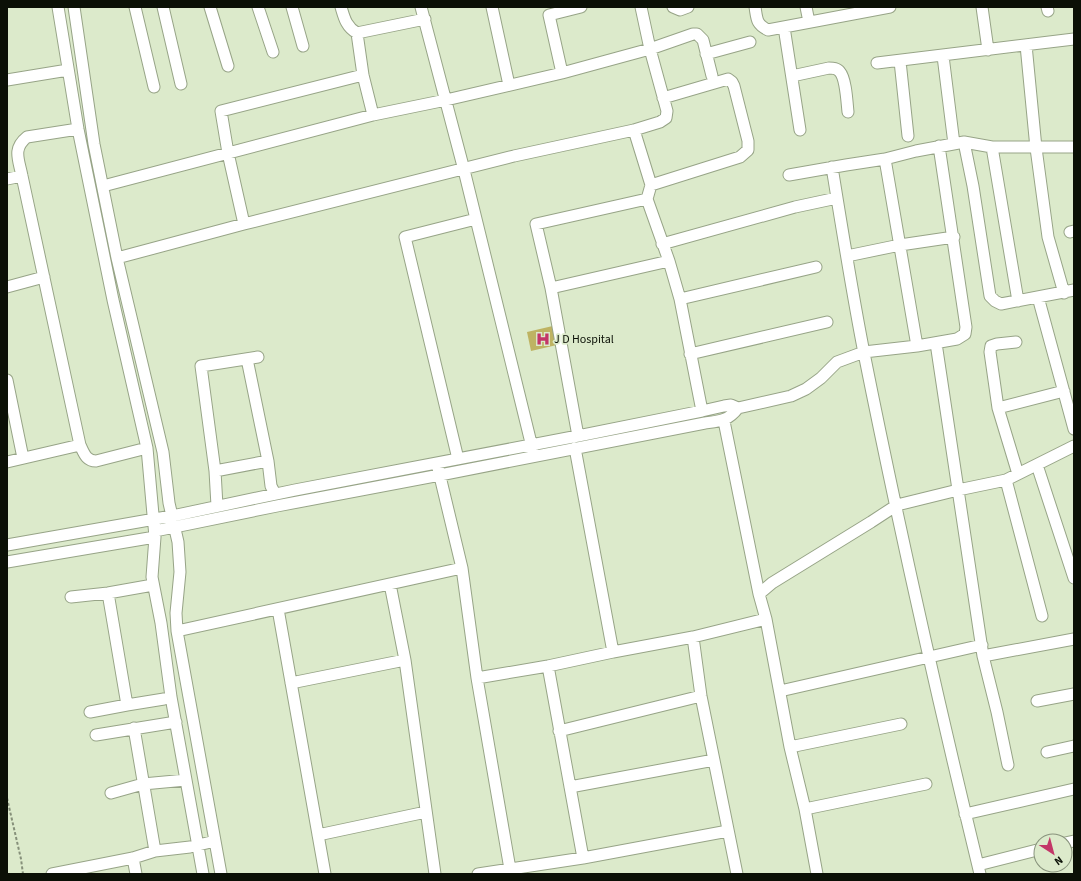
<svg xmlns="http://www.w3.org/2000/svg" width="1081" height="881" viewBox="0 0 1081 881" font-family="'Source Sans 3',sans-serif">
  <rect width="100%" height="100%" fill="#dceacb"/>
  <!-- building -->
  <path fill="#beb362" d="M557 325 561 344 531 351 527 332Z"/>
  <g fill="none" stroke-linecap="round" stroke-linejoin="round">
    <defs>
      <path id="minor" d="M58 7 78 129 113 300 147 448 155 537 152 577 161 623 171 697 203 874
        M74 7 94 144 117 258 163 452 169 503 178 542 180 572 176 613 177 631 221 874
        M135 7 154 87
        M163 7 181 84
        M210 7 228 66
        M258 7 273 52
        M292 7 303 46
        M341 7C344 17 346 27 357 33L425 19
        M421 7 464 170 533 451
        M492 7 509 85
        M673 7 680 10 688 7
        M755 7C757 19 756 24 768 30L890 7
        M806 7 809 22
        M982 7 988 50
        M1047 7 1048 11
        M784 27 800 130
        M357 33 363 75 373 115
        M1026 45 1036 148 1048 237 1064 293
        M706 54 750 42
        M943 56 954 144
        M900 61 908 136
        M877 63 1074 39
        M562 73 549 15 581 7
        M792 76 829 68C833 68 837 68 840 72 846 79 847 103 848 112
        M7 80 68 70
        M78 129 27 137C12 149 19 160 22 176L80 445C84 453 86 461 96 461L147 448
        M634 130 651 185 647 199 669 261 680 299 702 411
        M964 142 973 186 990 296 995 301 1001 304 1074 290
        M992 147 1018 301
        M885 159 917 346
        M832 167C842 229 852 292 864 353 899 528 938 701 980 874
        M789 175 846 165 885 159 916 151 964 142 992 147H1074
        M7 179 22 176
        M651 185 740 157 748 150V141L734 86 732 82 728 79 663 98
        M103 186 373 115 446 100 562 73 650 49 693 34H697L703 40 712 76
        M244 224 228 153 221 111 363 75
        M1070 232 1074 231
        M662 244 795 207 837 198
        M847 256 900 245 954 237
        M117 258 244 224 514 156 634 130 660 122 666 118 667 111 650 49 641 7
        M7 287 44 277
        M551 288 669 261
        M1038 297 1074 429
        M680 299 816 267
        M1016 342 997 344 991 346 990 352 998 408 1018 474
        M936 343 983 656 997 712 1008 765
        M690 354 827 322
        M247 359 268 461 271 486 275 494
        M7 380 23 458
        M998 408 1064 391
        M724 421 759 594 766 619 790 747 805 809 817 874
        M578 436 551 288 536 224 647 199
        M575 448 613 652
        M458 459 405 237 476 219
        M7 462 80 445
        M1037 465 1074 578
        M438 468 462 568 477 678 510 869
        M215 471 268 461
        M1006 480 1042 616
        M217 506 215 471 201 366 258 357
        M155 531 277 506 440 475 705 423C720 421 728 421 738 408
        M7 545 172 516 295 490 578 436 702 411 724 406 731 405 738 408 791 396 806 389 821 378 837 362 864 352 917 346 957 339 965 334 966 327 939 146
        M7 562 155 537
        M390 584 405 660 435 874
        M108 593 127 705
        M759 594 772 583 871 522 897 505 958 490 1006 480 1074 446
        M71 597 108 593 153 585
        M278 609 325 874
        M177 631 462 568
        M693 637 701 696 737 874
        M983 656 1074 639
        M548 666 583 858
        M477 678 548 666 613 652 693 637 766 619
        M291 683 405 660
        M780 691 982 645
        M1037 701 1074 694
        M90 712 127 705 164 699 171 697
        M134 728 155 851
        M559 731 701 696
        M96 735 176 722
        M790 747 901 724
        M1047 752 1074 746
        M570 787 714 760
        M111 793 143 784 186 780
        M805 809 926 784
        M965 814 1074 789
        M318 835 426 812
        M1065 843 1074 841
        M133 858 136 874
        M978 865 1041 849
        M52 874 133 858 155 851 190 847 215 841
        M478 874 583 858 728 831"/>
    </defs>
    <!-- minor casing -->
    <use href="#minor" stroke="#97a487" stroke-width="13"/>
    <!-- path -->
    <path stroke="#86907a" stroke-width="2" stroke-dasharray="3 2" stroke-linecap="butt" d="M7 798 21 859 23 874"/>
    <!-- minor -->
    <use href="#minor" stroke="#fff" stroke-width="11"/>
  </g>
  <!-- icons -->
  <defs>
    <symbol id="hospital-bare" viewBox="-9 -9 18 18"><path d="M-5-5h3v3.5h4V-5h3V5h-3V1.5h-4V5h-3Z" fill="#c33768" stroke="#dceacb" stroke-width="2.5" paint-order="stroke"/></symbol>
  </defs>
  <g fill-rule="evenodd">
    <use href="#hospital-bare" x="533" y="329" width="20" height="20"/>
  </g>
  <g text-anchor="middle" stroke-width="3.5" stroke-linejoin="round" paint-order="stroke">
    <!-- poi labels -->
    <g font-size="12" fill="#0b1006" stroke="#dceacb" text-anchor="start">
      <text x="554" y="343">J D Hospital</text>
    </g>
  </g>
  <!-- border -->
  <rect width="1081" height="881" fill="none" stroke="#0b1006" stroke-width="16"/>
  <!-- north arrow -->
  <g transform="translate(1053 853) rotate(144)"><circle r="19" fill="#dceacb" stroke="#88937c"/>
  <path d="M0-3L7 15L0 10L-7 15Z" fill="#c33768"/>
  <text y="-6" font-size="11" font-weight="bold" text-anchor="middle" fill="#0b1006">N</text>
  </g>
</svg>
